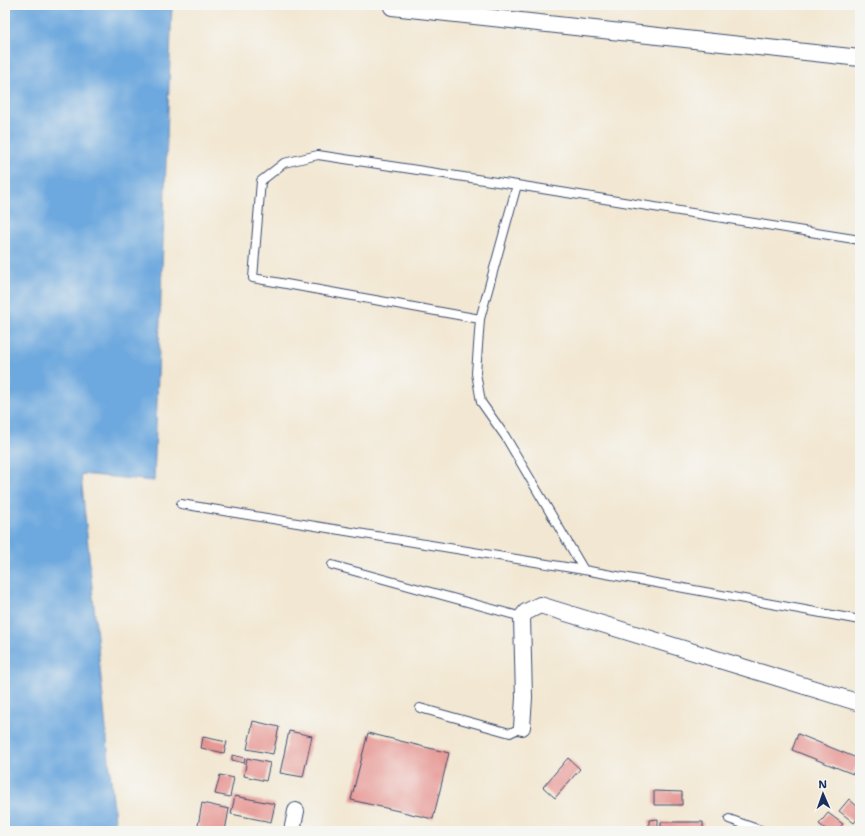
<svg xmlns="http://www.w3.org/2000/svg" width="865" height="836" viewBox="0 0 865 836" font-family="'Shantell Sans',sans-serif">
  <rect width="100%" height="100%" fill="#f6f6f2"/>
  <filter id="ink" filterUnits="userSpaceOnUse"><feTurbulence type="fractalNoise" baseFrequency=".025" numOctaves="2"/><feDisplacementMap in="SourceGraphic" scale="8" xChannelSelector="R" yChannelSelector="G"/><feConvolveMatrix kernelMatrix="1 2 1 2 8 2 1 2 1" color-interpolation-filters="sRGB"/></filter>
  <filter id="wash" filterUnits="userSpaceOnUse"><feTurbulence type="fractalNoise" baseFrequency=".012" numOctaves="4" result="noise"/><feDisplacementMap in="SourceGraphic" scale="16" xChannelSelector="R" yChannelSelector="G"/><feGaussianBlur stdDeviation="0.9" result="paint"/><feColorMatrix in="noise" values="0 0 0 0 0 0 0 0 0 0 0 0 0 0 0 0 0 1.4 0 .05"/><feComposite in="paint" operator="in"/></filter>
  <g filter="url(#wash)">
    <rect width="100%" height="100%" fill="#f2e7d2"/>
    <!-- water -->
    <path fill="#6da8de" stroke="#446c9e" d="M5 5H172L154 481 81 474 116 831H5Z"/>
    <g id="blocks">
      <!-- building -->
      <path fill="#e69491" d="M253 721 279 727 273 754 247 749Z
        M289 731 312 736 303 777 280 773Z
        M368 733 449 753 433 819 351 800Z
        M798 734 859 759 853 774 792 750Z
        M203 737 227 742 224 753 201 748Z
        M232 755 245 758 244 763 232 760Z
        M247 758 270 763 266 781 244 776Z
        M568 758 580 769 555 798 543 787Z
        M220 775 234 778 230 797 215 794Z
        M654 791 682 792V805H654Z
        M235 796 275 804 271 822 231 814Z
        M849 799 860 809V816L854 823 839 811Z
        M202 803 229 809 225 831H197Z
        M828 813 843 824 837 831H828L819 824Z
        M658 819V831H649V820Z
        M661 822H703V831H661Z"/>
    </g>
  </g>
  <g filter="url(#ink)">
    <use href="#blocks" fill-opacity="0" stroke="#3b4b6f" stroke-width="1"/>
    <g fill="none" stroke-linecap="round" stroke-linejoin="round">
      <defs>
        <path id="service" d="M517 185 480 319 476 373 481 402 505 436 584 570
          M480 319 253 278 261 181 284 163 318 155 517 185 860 240
          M181 504 584 570 860 620
          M332 565 522 617
          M420 708 510 733 522 727
          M729 819 763 831"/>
        <path id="minor" d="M392 7 860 58
          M522 727 524 698 522 617 526 612 540 605 860 703
          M292 831 296 811"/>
      </defs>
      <!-- service casing -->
      <use href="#service" stroke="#3b4b6f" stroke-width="10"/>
      <!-- minor casing -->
      <use href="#minor" stroke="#3b4b6f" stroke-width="18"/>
      <!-- service -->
      <use href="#service" stroke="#fff" stroke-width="8"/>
      <!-- minor -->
      <use href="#minor" stroke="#fff" stroke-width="16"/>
    </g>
  </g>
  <!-- margin -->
  <rect width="865" height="836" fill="none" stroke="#f6f6f2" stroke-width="20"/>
  <!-- north arrow -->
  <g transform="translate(823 794) rotate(358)" stroke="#f6f6f2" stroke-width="3" paint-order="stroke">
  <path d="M0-3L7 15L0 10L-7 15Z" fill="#1b2f5e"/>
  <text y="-6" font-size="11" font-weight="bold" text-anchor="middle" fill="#1b2f5e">N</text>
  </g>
</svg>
